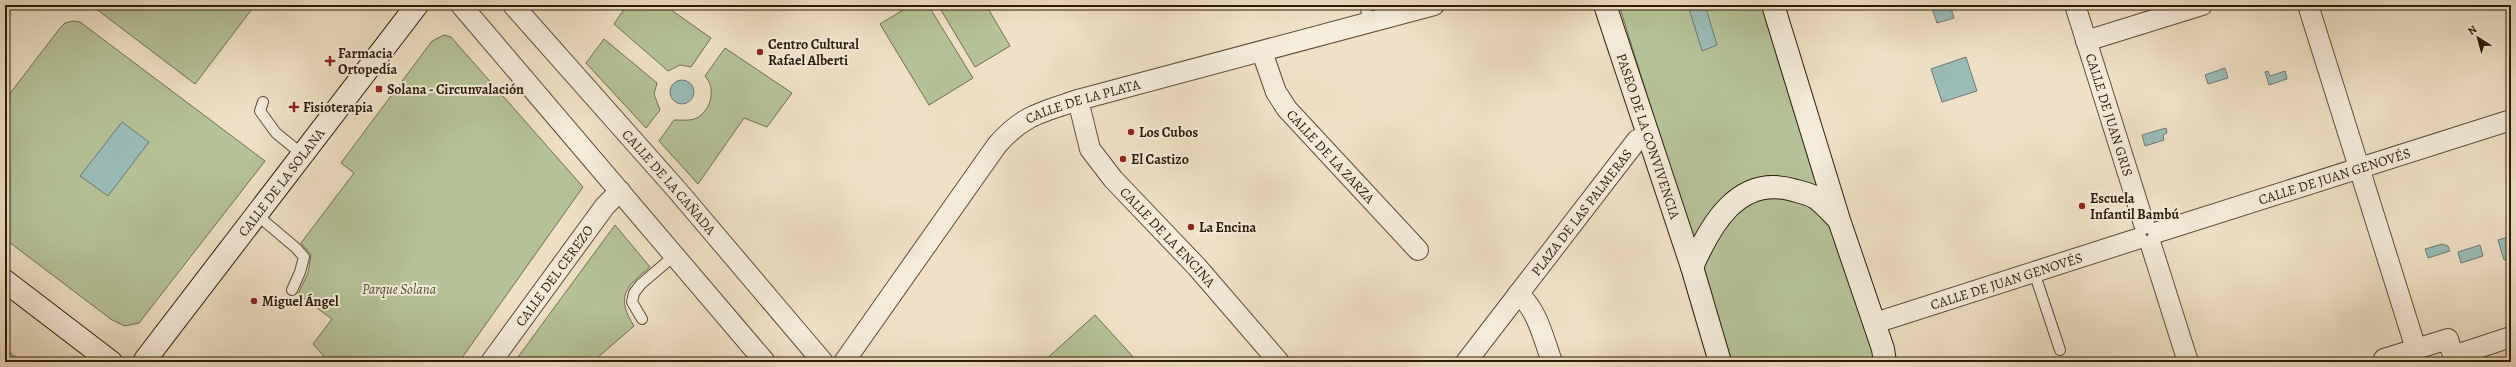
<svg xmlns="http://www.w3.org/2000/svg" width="2516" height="367" viewBox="0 0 2516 367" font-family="Alegreya,serif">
  <rect width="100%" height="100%" fill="#f0e1c6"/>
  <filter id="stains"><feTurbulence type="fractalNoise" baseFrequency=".005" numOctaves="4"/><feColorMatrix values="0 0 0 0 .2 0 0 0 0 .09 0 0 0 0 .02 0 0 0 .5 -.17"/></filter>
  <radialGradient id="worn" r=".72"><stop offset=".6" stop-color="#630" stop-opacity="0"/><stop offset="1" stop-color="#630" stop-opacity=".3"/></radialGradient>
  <!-- green -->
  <path fill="#b6c398" stroke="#716f50" d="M97 5H255L195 84 95 8Z
    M627 5H664L711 38 691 67 680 65 668 71 614 24Z
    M911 5H928L973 78 929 105 880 24Z
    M938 5H986L1010 46 975 67Z
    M1619 5H1765L1877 362H1730Z
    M73 21 80 22 265 161 139 323 125 326 112 320 5 239V100L60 28 65 23Z
    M444 35 451 37 583 187 459 362H329L313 344 332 319 298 294 308 273 311 255 301 243 354 173 341 163 432 41Z
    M604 39 657 83 654 94 660 110 646 128 586 63Z
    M725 48 792 93 767 127 744 118 698 184 659 141 674 120C682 120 690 121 697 118 712 109 716 88 705 76Z
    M615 225 650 267C626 287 615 296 634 326L596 359 599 362H525L518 357Z
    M1095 315 1135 359 1132 362H1043Z
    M5 349 22 362H5Z"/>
  <!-- water -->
  <path fill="#9abdb8" stroke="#6e7c72" d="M1688 5H1705L1717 45 1702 51Z
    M1931 5H1950L1954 18 1937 23Z
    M1966 57 1977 91 1942 102 1931 69Z
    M2225 68 2228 78 2208 84 2205 75Z
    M2268 71 2270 76 2285 71 2287 79 2269 85 2265 72Z
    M670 92a12 12 0 1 1 24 0a12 12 0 1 1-24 0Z
    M122 122 149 142 108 196 80 176Z
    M2166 128 2167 133 2163 135 2164 140 2145 146 2142 135Z
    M2508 237 2511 258 2504 260 2498 240Z
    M2442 244 2448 246 2450 251 2428 258 2425 249Z
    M2480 245 2483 256 2461 263 2458 252Z"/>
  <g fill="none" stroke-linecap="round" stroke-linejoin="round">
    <defs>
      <path id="lane" d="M1365 5 1369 22
        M263 102 260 111 276 133 303 155
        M257 215 296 248 304 257 300 272 292 290
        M2034 272 2060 350
        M642 319 632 302 634 293 641 284 675 255"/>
      <g id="street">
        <path d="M461 5 765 362"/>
        <path id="s1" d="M513 5 677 190 823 362"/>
        <path id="s2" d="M2075 5 2144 224"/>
        <path d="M2308 5 2416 349"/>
        <path d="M2086 41 2202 5"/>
        <path id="s3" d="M1262 52 1276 92 1287 109 1418 250"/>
        <path id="s4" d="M1078 100 1090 149 1113 179 1197 267 1279 362"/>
        <path id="s5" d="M2158 232 2511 120"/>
        <path d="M2151 245 2188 362"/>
        <path d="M1518 294C1537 308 1544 340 1552 362"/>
        <path id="s6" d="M1875 323 2137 239"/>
        <path d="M2453 356 2511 337"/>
        <path id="s7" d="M491 362 605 206 620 191"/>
        <path id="s8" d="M844 362 997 145C1023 115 1042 112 1078 100L1434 5"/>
        <path id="s9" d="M1466 362 1637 140 1648 136"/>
        <path d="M2385 362 2384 359 2448 339 2455 362"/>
      </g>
      <g id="secondary">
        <path id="s10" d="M1605 5 1692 267 1720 362"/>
        <path d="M1773 5 1839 220 1883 349 1885 362"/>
        <path d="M1692 267C1710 226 1738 174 1793 190 1800 192 1810 194 1816 198 1824 204 1831 212 1838 219"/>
        <path d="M5 281 111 362"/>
        <path id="s11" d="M145 360 417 5"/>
      </g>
    </defs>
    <!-- lane casing -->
    <use href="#lane" stroke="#5d4c38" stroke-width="12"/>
    <!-- street casing -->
    <use href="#street" stroke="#5d4c38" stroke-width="22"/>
    <!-- secondary casing -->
    <use href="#secondary" stroke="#2c1b08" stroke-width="24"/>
    <!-- lane -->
    <use href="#lane" stroke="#f5ecda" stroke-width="10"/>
    <!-- street -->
    <use href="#street" stroke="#f5ecda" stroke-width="20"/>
    <!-- secondary -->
    <use href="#secondary" stroke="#f5ecda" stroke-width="22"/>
  </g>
  <!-- markers -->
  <g fill="#8f2418" stroke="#f5ecda" stroke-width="1.5">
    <circle cx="760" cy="52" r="4"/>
    <path d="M328 55h4v4h4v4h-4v4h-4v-4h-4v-4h4z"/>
    <rect x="375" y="85" width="8" height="8" rx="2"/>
    <path d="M292 101h4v4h4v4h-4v4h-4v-4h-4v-4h4z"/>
    <circle cx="1131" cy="132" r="4"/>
    <circle cx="1123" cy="159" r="4"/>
    <circle cx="2082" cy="206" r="4"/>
    <circle cx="1191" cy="227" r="4"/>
    <circle cx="254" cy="301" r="4"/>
  </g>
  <g text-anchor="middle" stroke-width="4" stroke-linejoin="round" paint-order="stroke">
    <!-- poi labels -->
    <g font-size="14" font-weight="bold" fill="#2c1b08" stroke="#f5ecda" text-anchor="start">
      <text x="768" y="49">Centro Cultural<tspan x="768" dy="16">Rafael Alberti</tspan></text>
      <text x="338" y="58">Farmacia<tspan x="338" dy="16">Ortopedía</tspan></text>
      <text x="387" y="94">Solana - Circunvalación</text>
      <text x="303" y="112">Fisioterapia</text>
      <text x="1139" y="137">Los Cubos</text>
      <text x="1131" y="164">El Castizo</text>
      <text x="2090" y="203">Escuela<tspan x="2090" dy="16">Infantil Bambú</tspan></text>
      <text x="1199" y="232">La Encina</text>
      <text x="262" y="306">Miguel Ángel</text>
    </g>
    <!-- street labels -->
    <g font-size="14" fill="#2c1b08" stroke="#f5ecda">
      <text dy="5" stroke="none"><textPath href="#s8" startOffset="364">CALLE DE LA PLATA</textPath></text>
      <text dy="5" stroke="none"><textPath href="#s2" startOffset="115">CALLE DE JUAN GRIS</textPath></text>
      <text dy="5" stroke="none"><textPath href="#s10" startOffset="138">PASEO DE LA CONVIVENCIA</textPath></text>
      <text dy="5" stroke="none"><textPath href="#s3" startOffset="127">CALLE DE LA ZARZA</textPath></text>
      <text dy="5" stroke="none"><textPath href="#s5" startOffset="185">CALLE DE JUAN GENOVÉS</textPath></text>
      <text dy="5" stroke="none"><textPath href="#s1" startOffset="236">CALLE DE LA CAÑADA</textPath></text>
      <text dy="5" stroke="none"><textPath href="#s11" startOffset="224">CALLE DE LA SOLANA</textPath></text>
      <text dy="5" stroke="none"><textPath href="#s9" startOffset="189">PLAZA DE LAS PALMERAS</textPath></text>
      <text dy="5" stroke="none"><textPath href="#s4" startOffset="168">CALLE DE LA ENCINA</textPath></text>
      <text dy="5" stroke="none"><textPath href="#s7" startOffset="107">CALLE DEL CEREZO</textPath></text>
      <text dy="5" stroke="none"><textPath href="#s6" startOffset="138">CALLE DE JUAN GENOVÉS</textPath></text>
    </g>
    <!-- park labels -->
    <g font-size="14" font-style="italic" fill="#554d33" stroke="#f5ecda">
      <text x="399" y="294">Parque Solana</text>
    </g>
  </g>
  <!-- margin -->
  <rect width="2516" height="367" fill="none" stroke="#f0e1c6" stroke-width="20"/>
  <rect x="6" y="6" width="2504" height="355" fill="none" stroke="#2c1b08" stroke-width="2"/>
  <rect x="10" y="10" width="2496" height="347" fill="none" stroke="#2c1b08"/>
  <!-- north arrow -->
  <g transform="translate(2478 38) rotate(323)" stroke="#f5ecda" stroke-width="3" paint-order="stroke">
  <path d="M0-3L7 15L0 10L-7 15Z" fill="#2c1b08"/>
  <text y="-6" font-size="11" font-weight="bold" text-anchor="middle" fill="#2c1b08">N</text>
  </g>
  <rect width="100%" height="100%" filter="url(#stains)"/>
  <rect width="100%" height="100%" fill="url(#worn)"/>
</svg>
